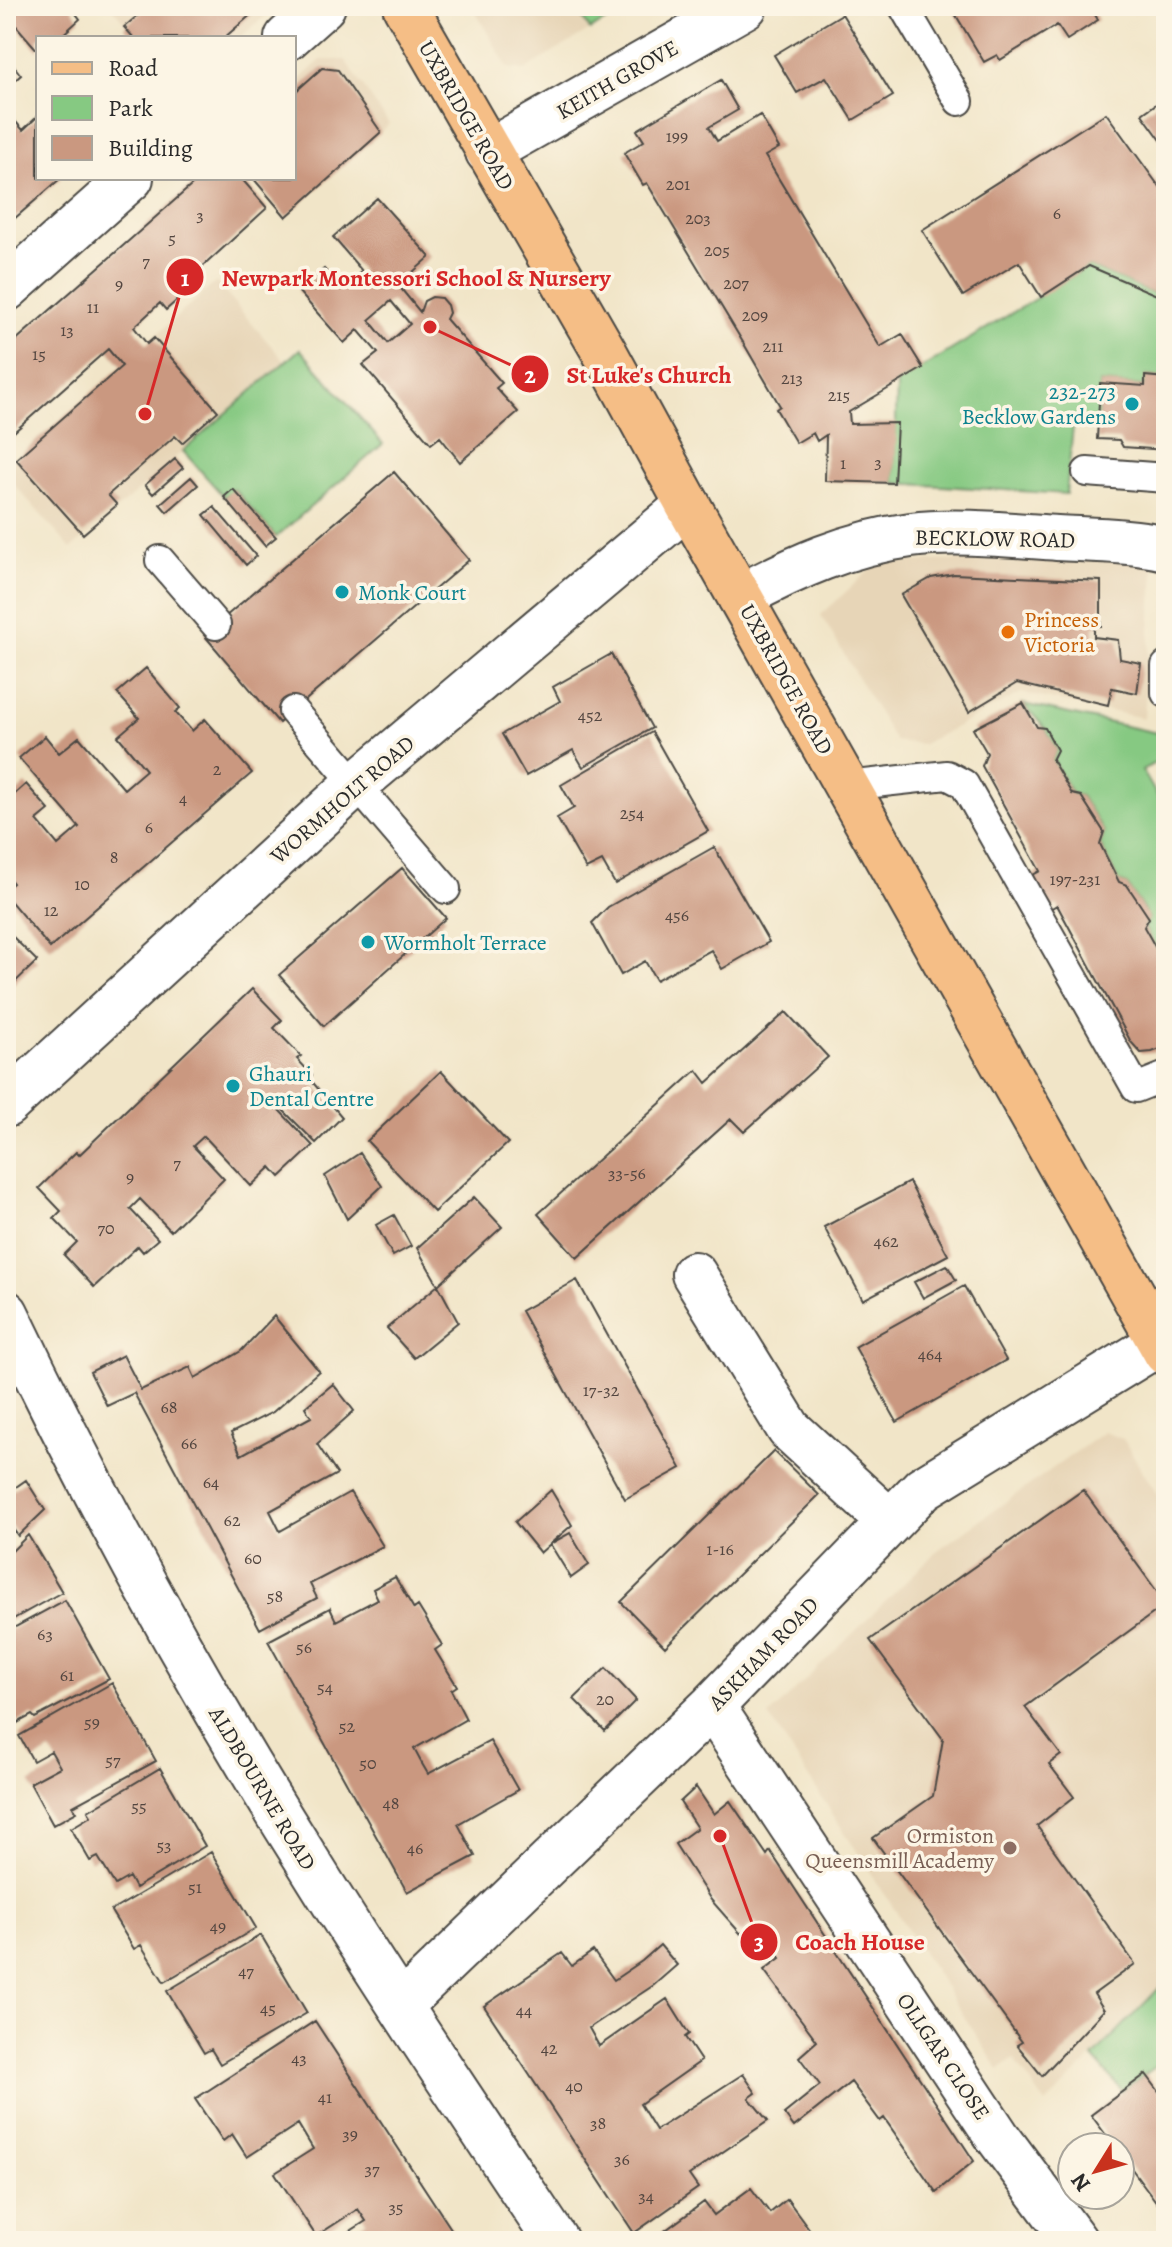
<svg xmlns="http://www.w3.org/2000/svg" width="1172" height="2247" viewBox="0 0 1172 2247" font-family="Alegreya,serif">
  <rect width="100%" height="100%" fill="#fcf5e5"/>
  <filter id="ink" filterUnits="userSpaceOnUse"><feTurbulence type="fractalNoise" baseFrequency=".0125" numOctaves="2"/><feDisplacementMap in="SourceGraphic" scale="16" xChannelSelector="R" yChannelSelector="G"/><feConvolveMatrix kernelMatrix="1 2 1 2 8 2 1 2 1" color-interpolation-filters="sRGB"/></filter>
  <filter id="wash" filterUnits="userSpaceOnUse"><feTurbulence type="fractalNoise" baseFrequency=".006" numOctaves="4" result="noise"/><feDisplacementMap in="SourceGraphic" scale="32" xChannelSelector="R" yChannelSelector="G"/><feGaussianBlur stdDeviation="1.8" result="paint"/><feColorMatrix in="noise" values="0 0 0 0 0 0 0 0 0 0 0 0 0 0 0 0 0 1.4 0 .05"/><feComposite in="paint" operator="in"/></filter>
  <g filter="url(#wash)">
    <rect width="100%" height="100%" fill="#f1e5c8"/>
    <!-- built -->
    <path fill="#e7d5b7" d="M111 6H277L239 38H137Z
      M472 6H576L590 30 525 70 508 68Z
      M321 60H345L389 124 328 178 294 140V85Z
      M216 282 285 362 71 549 6 475V467Z
      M1155 556 1144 718 1021 693 923 744 895 741 821 615 878 562Z
      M1104 1432 1123 1439 1166 1509V1981L1046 2104 1014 2059 999 2070 769 1716 938 1550Z"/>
    <!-- green -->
    <path fill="#86c982" stroke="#587a56" stroke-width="2" d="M575 6H631L590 30Z
      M1089 266 1166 299V378L1146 376 1145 386 1100 383 1098 421 1074 418 1066 494 894 483 897 383Z
      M300 349 383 444 276 537 234 489 224 497 183 451Z
      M1023 704 1157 733 1166 743V757L1142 770 1166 811V966L1144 927 1149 918 1127 885 1119 882 1100 844 1104 832 1081 796 1072 794 1052 760 1057 750 1045 728Z
      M1166 1981V2059L1122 2091 1093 2057Z"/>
    <g id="blocks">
      <!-- building -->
      <path fill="#ca9880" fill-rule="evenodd" d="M6 6H70L80 19 59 38H38V51L6 14Z
        M149 6H261L224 38H134L124 27Z
        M964 6H1090L1098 20 1067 40 1057 25 1000 60 997 55 984 62 954 12Z
        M842 14 893 96 853 120 826 77 797 93 774 55Z
        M6 56 21 75 6 88Z
        M322 68 338 70 381 132 286 217 253 178H294V93Z
        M721 80 738 110 709 127 717 141 760 115 779 148 765 156 880 347 902 334 923 368 849 412 850 424 897 423 894 483 825 481 826 435 817 441 813 433 796 443 776 409 780 406 744 344 647 183 643 185 624 153 644 141 637 130Z
        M1166 97V147L1142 114Z
        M6 111 23 130 38 116V178H61L6 226V146L14 139 6 130Z
        M1106 113 1166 196V299L1089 266 1041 297 1019 262 963 296 922 230Z
        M200 178H241L267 208 187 281 193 286 166 310 160 303 134 327 147 344 154 338 218 411 182 443 175 436 108 495 117 505 83 534 16 459 122 366 108 349 6 439V349Z
        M377 198 430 257 398 285 420 312 424 301 432 297 441 298 447 305 449 313 446 319 502 383 496 388 518 412 460 462 440 437 431 444 363 365 378 353 358 330 344 343 298 291 324 269 341 289 362 271 333 237ZM391 301 410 324 388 343 369 320Z
        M1145 376 1166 378V450L1123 447 1119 440 1097 439 1100 383 1145 386Z
        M175 459 183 468 153 494 145 485Z
        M394 472 469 560 279 723 204 635Z
        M191 477 198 485 167 512 160 504Z
        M233 489 276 537 265 546 224 497Z
        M214 507 256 556 246 565 204 515Z
        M954 574 1101 581V626H1094V637L1118 640 1120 659 1141 663 1137 693 1112 688 1108 705 1017 683 969 712 901 595 931 578Z
        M611 654 652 728 583 767 573 750 526 776 502 734 560 701 553 687Z
        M146 668 180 708 175 712 192 731 205 719 252 773 50 948 6 896V889L13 883 6 874V802L26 784 49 810 37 820 58 845 79 827 19 758 45 736 59 753 79 737 124 789 146 770 118 736 139 718 117 693Z
        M1023 703 1037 727 1045 728 1057 750 1052 760 1072 794 1081 796 1104 832 1100 844 1119 882 1127 885 1149 918 1144 927 1166 966V1047L1152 1052 1141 1053 1131 1042 1057 905 1050 909 1031 876 1040 871 982 766 987 753 973 729Z
        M652 732 708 831 615 884 602 861 586 869 557 818 574 808 561 785Z
        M714 847 769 942 722 969 711 950 656 980 645 961 621 975 592 923 608 907Z
        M402 868 446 918 324 1026 279 975Z
        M6 930 37 961 6 991Z
        M252 989 282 1020 274 1028 301 1056 297 1059 312 1075 309 1078 342 1117 316 1143 281 1108 279 1110 313 1146 280 1177 271 1167 251 1186 204 1136 193 1146 224 1179 171 1231 140 1199 130 1209 158 1239 143 1252 138 1246 94 1287 64 1255 77 1242 54 1218 61 1211 39 1188 76 1152 79 1155Z
        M786 1012 828 1057 744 1132 731 1119 577 1258 538 1214 697 1070 707 1083Z
        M441 1071 508 1143 434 1212 367 1141Z
        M360 1153 382 1186 347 1219 325 1176Z
        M909 1182 948 1255 863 1300 824 1227Z
        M474 1197 502 1227 438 1285 417 1248Z
        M394 1215 411 1246 393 1256 376 1225Z
        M947 1265 956 1280 923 1298 914 1282Z
        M577 1280 681 1468 625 1499 521 1311Z
        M438 1285 458 1322 414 1358 387 1328Z
        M964 1286 1006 1360 897 1422 855 1347Z
        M274 1316 319 1371 273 1412 231 1433 241 1455 311 1417 305 1407 333 1384 354 1411 317 1444 337 1474 270 1511 280 1531 350 1492 383 1546 310 1584 317 1598 260 1629 134 1393 107 1406 90 1372 123 1355 141 1390 190 1367 195 1378 241 1351Z
        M774 1451 819 1495 665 1647 621 1602Z
        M26 1480 45 1510 18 1536 6 1519V1494Z
        M551 1490 572 1525 550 1544 570 1533 589 1565 571 1578 550 1544 540 1553 515 1522Z
        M1083 1490 1166 1604 1025 1707 1061 1755 1049 1764 1074 1797 1037 1826 1135 1964 1094 1994 1104 2010 1042 2076 1017 2045 1022 2042 873 1838 933 1796 943 1739 870 1640Z
        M28 1535 62 1592 6 1623V1557Z
        M395 1577 414 1609 418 1606 442 1645 435 1650 457 1686 451 1690 466 1719 414 1749 421 1762 428 1774 490 1741 518 1790 458 1824 475 1856 407 1892 268 1641 330 1608 336 1621 378 1599 373 1589Z
        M65 1600 109 1679 35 1718 32 1715 6 1729V1632Z
        M606 1668 636 1700 605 1731 574 1699Z
        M112 1683 156 1761 73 1806 77 1812 53 1825 30 1783 60 1767 51 1751 33 1761 19 1736Z
        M160 1768 205 1846 135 1888 129 1877 115 1885 98 1857 90 1861 71 1828 91 1816 88 1811Z
        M696 1787 714 1814 730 1801 767 1855 770 1851 974 2161 936 2192 884 2118 880 2121 851 2082 794 2127 784 2114 820 2085 799 2057 817 2041 764 1970 780 1958 755 1922 741 1934 711 1900 675 1844 697 1828 680 1802Z
        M211 1852 256 1928 164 1982 141 1945 134 1949 111 1911Z
        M261 1935 307 2013 220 2064 211 2049 204 2053 167 1991Z
        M660 1945 677 1965 654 1985 589 2028 599 2046 667 1999 689 2034 685 2037 701 2061 640 2104 656 2130 743 2074 756 2093 749 2098 768 2121 689 2175 698 2188 634 2233 484 2006 562 1953 572 1966 593 1951 614 1980 642 1961Z
        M315 2021 459 2241H335L366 2221 358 2209 316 2236 275 2173 313 2149 298 2124 247 2157 232 2134 223 2141 195 2099Z
        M1146 2074 1166 2101V2215L1120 2153V2147H1115L1091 2115Z
        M751 2188 770 2213 787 2199 813 2234 804 2241H651L704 2202 714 2215Z"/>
    </g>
  </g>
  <g filter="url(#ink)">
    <use href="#blocks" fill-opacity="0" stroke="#494743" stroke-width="2"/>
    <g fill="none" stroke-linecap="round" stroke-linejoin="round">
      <defs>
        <path id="service" d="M903 6 959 101
          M1087 472 1166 478
          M160 560 216 625
          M1166 666V693
          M293 711 446 889
          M847 786 947 775 964 784 1136 1088 1166 1076"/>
        <path id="minor" d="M287 38 323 6
          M488 152 745 6
          M6 289 131 178
          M740 597C795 567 849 543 911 535 955 529 1012 535 1057 538 1093 540 1131 540 1166 548
          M6 1105 355 785 688 505
          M694 1274 789 1429 890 1522
          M6 1313C96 1501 196 1684 307 1860 387 1989 472 2115 556 2241
          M712 1706 997 2136 1075 2241
          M400 2006 712 1706 923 1488 1159 1343"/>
        <path id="primary" d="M405 6 605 353 688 505 1166 1353"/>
      </defs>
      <!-- service casing -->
      <use href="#service" stroke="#494743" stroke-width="32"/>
      <!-- minor casing -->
      <use href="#minor" stroke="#494743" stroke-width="48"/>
      <!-- primary casing -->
      <use href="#primary" stroke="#494743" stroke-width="48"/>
      <!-- service -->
      <use href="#service" stroke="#fff" stroke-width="28"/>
      <!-- minor -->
      <use href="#minor" stroke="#fff" stroke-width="44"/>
      <!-- primary -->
      <use href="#primary" stroke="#f5be86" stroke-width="44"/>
    </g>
  </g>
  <!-- markers -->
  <g fill="#0f9aa8" stroke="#fcf5e5" stroke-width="3">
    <circle cx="1132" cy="404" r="8"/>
    <circle cx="342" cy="592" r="8"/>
    <circle cx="368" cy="942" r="8"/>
    <circle cx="233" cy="1086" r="8"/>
  </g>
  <circle fill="#e8710a" stroke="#fcf5e5" stroke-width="3" cx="1008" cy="632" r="8"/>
  <circle fill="#8d6e63" stroke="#fcf5e5" stroke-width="3" cx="1010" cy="1848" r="8"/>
  <g text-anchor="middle" stroke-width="7" stroke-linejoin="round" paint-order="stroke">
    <!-- number labels -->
    <g font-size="18" fill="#534640">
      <text x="677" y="142">199</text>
      <text x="678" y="190">201</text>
      <text x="1057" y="219">6</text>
      <text x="200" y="221">3</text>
      <text x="698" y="224">203</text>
      <text x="172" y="244">5</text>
      <text x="717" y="256">205</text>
      <text x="146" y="267">7</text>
      <text x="736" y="289">207</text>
      <text x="119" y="290">9</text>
      <text x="93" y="313">11</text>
      <text x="755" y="321">209</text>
      <text x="67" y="336">13</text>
      <text x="773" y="352">211</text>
      <text x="39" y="360">15</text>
      <text x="792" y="384">213</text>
      <text x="839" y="401">215</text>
      <text x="878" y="468">3</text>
      <text x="843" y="469">1</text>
      <text x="590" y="721">452</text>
      <text x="217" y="775">2</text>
      <text x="183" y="804">4</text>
      <text x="632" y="819">254</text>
      <text x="149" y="833">6</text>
      <text x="114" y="863">8</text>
      <text x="1075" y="885">197-231</text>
      <text x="82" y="890">10</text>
      <text x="51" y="916">12</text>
      <text x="677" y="921">456</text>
      <text x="177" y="1169">7</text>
      <text x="627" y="1179">33-56</text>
      <text x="130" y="1183">9</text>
      <text x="106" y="1234">70</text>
      <text x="886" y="1247">462</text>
      <text x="930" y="1360">464</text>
      <text x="601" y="1396">17-32</text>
      <text x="169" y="1413">68</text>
      <text x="189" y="1449">66</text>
      <text x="211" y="1488">64</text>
      <text x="232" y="1526">62</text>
      <text x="720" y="1555">1-16</text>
      <text x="253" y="1564">60</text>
      <text x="275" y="1602">58</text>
      <text x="45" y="1640">63</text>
      <text x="304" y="1653">56</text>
      <text x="67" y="1681">61</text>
      <text x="325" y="1693">54</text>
      <text x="605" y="1705">20</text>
      <text x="92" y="1728">59</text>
      <text x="347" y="1732">52</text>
      <text x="113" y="1766">57</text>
      <text x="368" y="1769">50</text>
      <text x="391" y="1809">48</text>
      <text x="139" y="1812">55</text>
      <text x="164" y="1851">53</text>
      <text x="415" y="1854">46</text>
      <text x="195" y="1893">51</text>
      <text x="218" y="1932">49</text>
      <text x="246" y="1977">47</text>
      <text x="268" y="2014">45</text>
      <text x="524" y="2016">44</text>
      <text x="549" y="2054">42</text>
      <text x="299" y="2064">43</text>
      <text x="574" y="2092">40</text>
      <text x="325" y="2103">41</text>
      <text x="598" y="2129">38</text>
      <text x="350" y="2140">39</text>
      <text x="622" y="2165">36</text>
      <text x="372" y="2175">37</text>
      <text x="646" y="2202">34</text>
      <text x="396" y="2213">35</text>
    </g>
    <!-- street labels -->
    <g font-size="22" fill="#2b2b2b" stroke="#fcf5e5">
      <text transform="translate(617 79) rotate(-30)" y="8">KEITH GROVE</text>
      <text transform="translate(467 115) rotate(60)" y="8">UXBRIDGE ROAD</text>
      <text transform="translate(995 538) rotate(1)" y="8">BECKLOW ROAD</text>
      <text transform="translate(787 679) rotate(61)" y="8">UXBRIDGE ROAD</text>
      <text transform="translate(342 799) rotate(-41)" y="8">WORMHOLT ROAD</text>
      <text transform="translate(763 1653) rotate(-46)" y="8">ASKHAM ROAD</text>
      <text transform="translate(263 1788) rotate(59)" y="8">ALDBOURNE ROAD</text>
      <text transform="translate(944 2056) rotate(56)" y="8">OLLGAR CLOSE</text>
    </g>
    <!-- culture labels -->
    <g font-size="22" fill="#0d838f" stroke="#fcf5e5" text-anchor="start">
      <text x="1116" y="399" text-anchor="end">232-273<tspan x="1116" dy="25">Becklow Gardens</tspan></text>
      <text x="358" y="600">Monk Court</text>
      <text x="384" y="950">Wormholt Terrace</text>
      <text x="249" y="1081">Ghauri<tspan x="249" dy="25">Dental Centre</tspan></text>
    </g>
    <!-- food labels -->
    <g font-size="22" fill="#c56008" stroke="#fcf5e5" text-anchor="start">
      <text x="1024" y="627">Princess<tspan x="1024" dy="25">Victoria</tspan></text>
    </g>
    <!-- education labels -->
    <g font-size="22" fill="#785e54" stroke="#fcf5e5" text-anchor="end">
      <text x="994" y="1843">Ormiston<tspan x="994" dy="25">Queensmill Academy</tspan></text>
    </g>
  </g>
  <!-- callouts -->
  <path fill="none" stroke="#d62828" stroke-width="3" d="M145 414L185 277M430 327L530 374M720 1836L759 1942"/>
  <g fill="#d62828" stroke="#fcf5e5" stroke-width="3">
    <circle cx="145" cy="414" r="8"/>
    <circle cx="430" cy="327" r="8"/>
    <circle cx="720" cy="1836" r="8"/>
    <circle cx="185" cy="277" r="20"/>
    <circle cx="530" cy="374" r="20"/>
    <circle cx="759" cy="1942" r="20"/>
  </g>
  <g font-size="24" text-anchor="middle" font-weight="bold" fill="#fff">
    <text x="185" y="286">1</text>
    <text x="530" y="383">2</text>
    <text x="759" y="1950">3</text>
  </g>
  <g font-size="24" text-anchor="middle" font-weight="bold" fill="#d62828" stroke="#fcf5e5" stroke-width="7" stroke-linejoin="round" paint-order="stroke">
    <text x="416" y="286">Newpark Montessori School &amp; Nursery</text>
    <text x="649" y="383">St Luke's Church</text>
    <text x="860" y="1950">Coach House</text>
  </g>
  <!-- margin -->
  <rect width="1172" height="2247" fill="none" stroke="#fcf5e5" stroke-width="32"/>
  <!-- legend -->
  <rect x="36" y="36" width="260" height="144" fill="#fcf5e5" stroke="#a8a49b" stroke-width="2"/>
  <rect x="52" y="62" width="40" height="12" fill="#f5be86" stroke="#a8a49b" stroke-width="2"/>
  <text x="108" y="76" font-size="24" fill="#2b2b2b">Road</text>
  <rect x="52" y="96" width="40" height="24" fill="#86c982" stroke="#a8a49b" stroke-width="2"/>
  <text x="108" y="116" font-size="24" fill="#2b2b2b">Park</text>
  <rect x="52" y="136" width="40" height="24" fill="#ca9880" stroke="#a8a49b" stroke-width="2"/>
  <text x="108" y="156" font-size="24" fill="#2b2b2b">Building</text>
  <!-- north arrow -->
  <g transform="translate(1096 2171) rotate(233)"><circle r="38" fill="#fcf5e5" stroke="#a8a49b" stroke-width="2"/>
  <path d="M0-6L14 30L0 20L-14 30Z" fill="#c8321e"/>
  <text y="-12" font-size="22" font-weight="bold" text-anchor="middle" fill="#2b2b2b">N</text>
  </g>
</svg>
